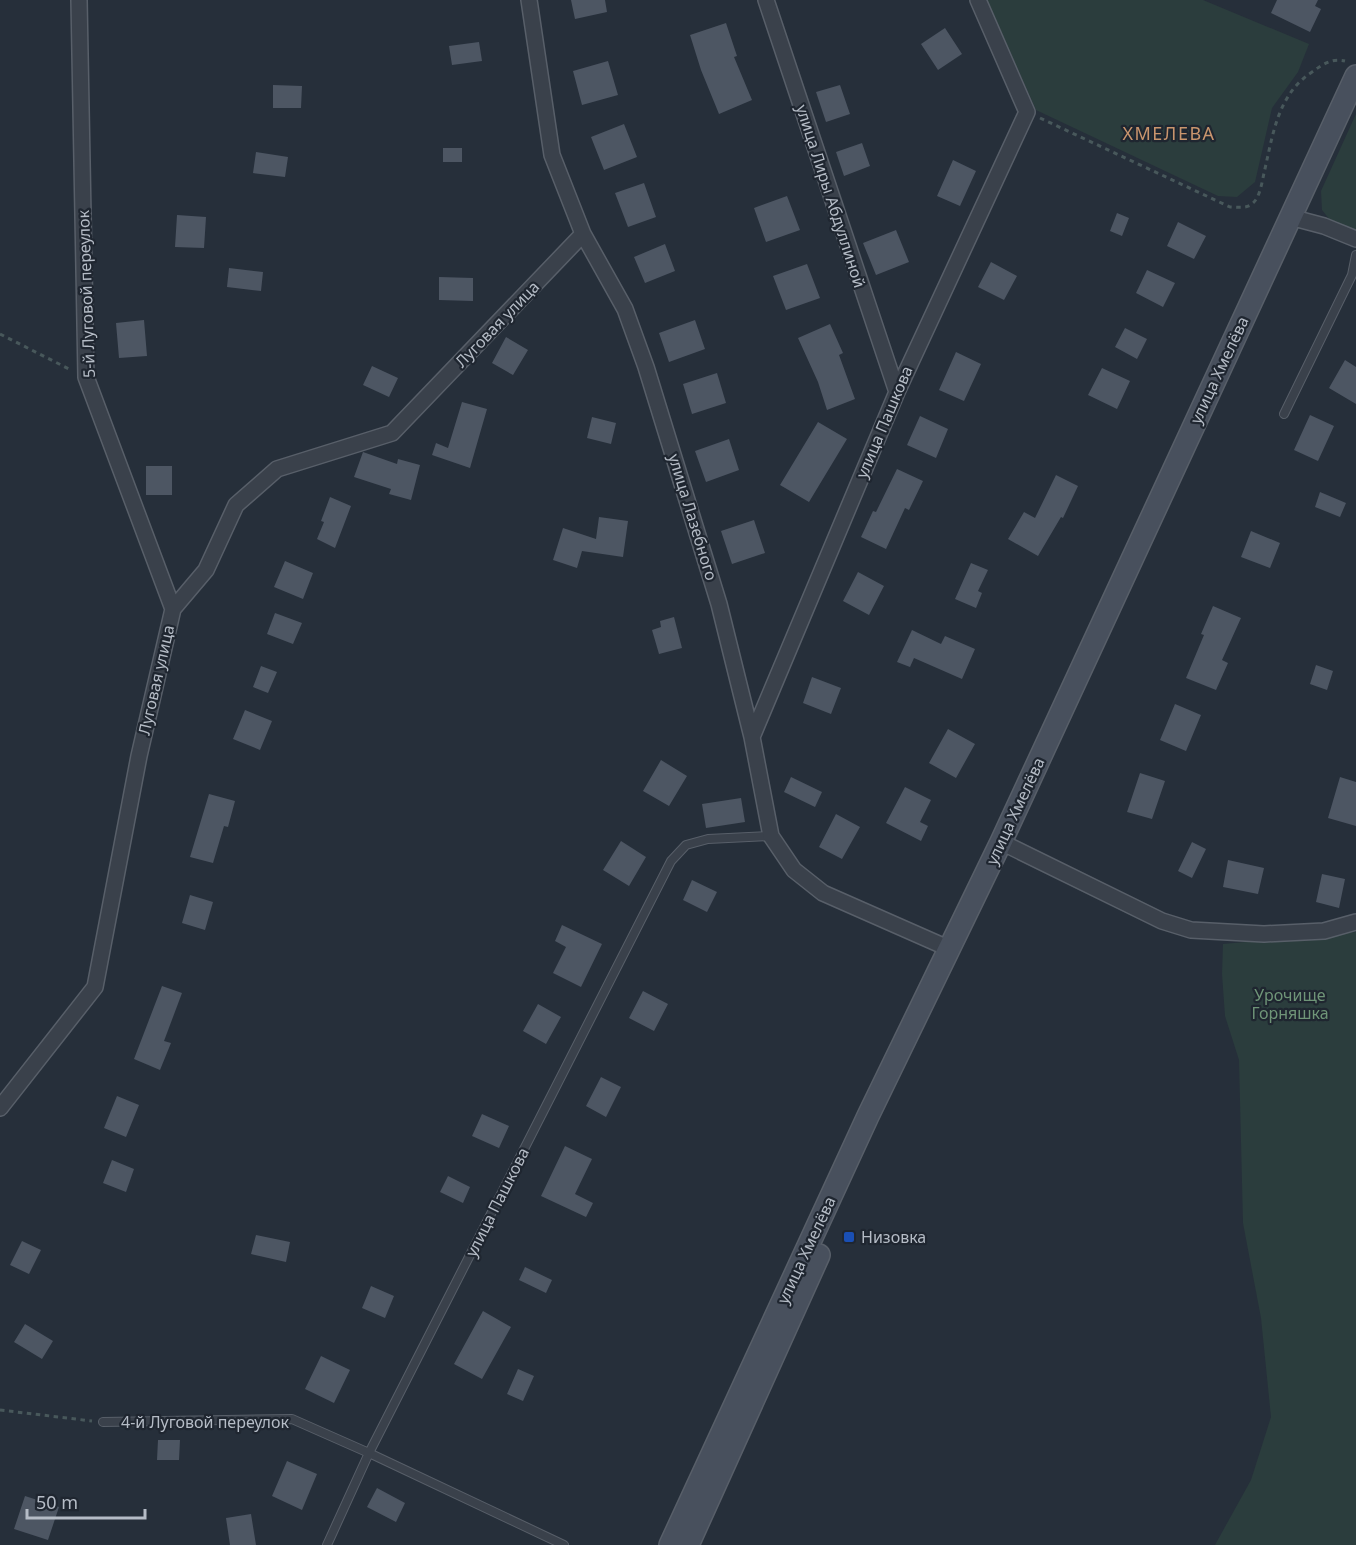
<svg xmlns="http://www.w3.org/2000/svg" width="1356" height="1545" viewBox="0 0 1356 1545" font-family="'Noto Sans',sans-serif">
  <rect width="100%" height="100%" fill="#262f3a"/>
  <!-- green -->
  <path fill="#2b3d3d" d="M987 0H1203L1309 44 1298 72 1272 108 1255 182 1237 197 1218 196 1036 110Z
    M1356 114V232L1330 220 1322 210 1321 191Z
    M1356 932V1545H1215L1251 1480 1271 1417 1261 1318 1243 1223 1239 1060 1225 1016 1222 974 1223 944Z"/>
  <!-- building -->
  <path fill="#4d5663" d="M571 0H605L607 12 575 19Z
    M1277 0H1318L1315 6 1321 9 1310 32 1271 13Z
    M726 23 737 56 734 57 752 100 719 114 701 70 690 35Z
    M945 28 962 54 938 70 921 44Z
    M479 42 482 61 452 65 449 46Z
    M608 61 618 95 582 105 573 71Z
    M273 85 302 86 301 108H273Z
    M840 85 850 114 826 122 816 92Z
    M624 124 637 157 604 170 591 137Z
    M862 143 870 166 844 176 836 152Z
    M443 148H462V162H443Z
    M256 152 288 157 285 177 253 173Z
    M953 160 976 171 960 206 937 196Z
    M644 183 656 217 628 227 615 193Z
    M787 196 800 230 766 242 754 208Z
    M1117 213 1129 218 1122 236 1110 231Z
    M177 215 206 217 204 248 175 247Z
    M1178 222 1206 236 1194 259 1167 246Z
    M896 230 909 262 876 275 863 243Z
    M665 244 675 271 645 283 634 257Z
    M991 262 1017 276 1004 300 978 287Z
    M807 264 820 298 786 310 773 276Z
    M229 268 263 272 261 291 227 287Z
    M1147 270 1175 283 1163 307 1136 293Z
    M439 277 473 278V301L439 300Z
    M144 320 147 356 119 358 116 323Z
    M695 320 705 349 669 362 659 333Z
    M830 324 843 353 839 355 855 399 827 410 818 382 798 338Z
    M1125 328 1147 339 1137 359 1115 347Z
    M506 337 528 350 513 375 492 363Z
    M956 352 981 364 964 401 939 390Z
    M1345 360 1356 367V404L1329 388Z
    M372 366 398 378 389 397 363 385Z
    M1102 368 1130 381 1117 409 1088 395Z
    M717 373 726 403 692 414 683 384Z
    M462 402 487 409 470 468 432 455 436 443 448 448Z
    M1310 415 1334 426 1318 461 1294 450Z
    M920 416 948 429 936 458 907 445Z
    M592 417 616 423 611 444 587 438Z
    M818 422 847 439 809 502 780 485Z
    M729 439 739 470 706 482 695 451Z
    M363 452 397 464 398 459 420 465 411 500 389 494 391 489 354 477Z
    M146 466H172V495H146Z
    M897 469 923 481 909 510 905 508 886 549 861 537 873 511 876 512Z
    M1056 475 1078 486 1063 518 1061 517 1038 556 1008 539 1024 512 1035 518Z
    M1320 492 1346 503 1340 517 1315 507Z
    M330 497 351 506 335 548 317 539 324 522 321 521Z
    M599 517 628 521 623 557 582 551 577 568 553 560 563 528 596 539Z
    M754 520 765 553 732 564 721 531Z
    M1251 531 1280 543 1270 568 1241 557Z
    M285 561 313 573 303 599 274 587Z
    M971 563 988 570 978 591 982 593 976 608 955 599Z
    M858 572 884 586 869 615 843 601Z
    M1213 606 1241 618 1222 660 1228 663 1216 690 1186 678 1204 635 1201 634Z
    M275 613 302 623 293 644 267 634Z
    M674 617 682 648 659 654 652 630 661 627 660 621Z
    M912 630 941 644 945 636 975 649 962 679 914 658 910 667 897 662Z
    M1316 665 1333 671 1327 690 1310 684Z
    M261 666 277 672 268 693 253 687Z
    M812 677 841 688 831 714 803 703Z
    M1175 704 1201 715 1186 751 1160 740Z
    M245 710 272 721 260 750 233 739Z
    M948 729 975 744 956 778 929 763Z
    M661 760 687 776 669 806 643 791Z
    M1140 773 1165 781 1152 819 1127 812Z
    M791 777 822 792 815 807 784 792Z
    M1340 777 1356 782V826L1328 818Z
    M905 787 931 800 920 822 928 826 921 841 886 823Z
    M209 794 235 801 228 827 224 826 213 863 190 857Z
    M741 798 745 822 706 828 702 804Z
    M836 814 860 827 842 859 819 847Z
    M621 841 646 857 629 886 603 870Z
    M1192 842 1206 849 1192 878 1178 871Z
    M1228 860 1264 868 1258 894 1223 887Z
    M1322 874 1345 879 1339 908 1316 902Z
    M692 880 717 892 707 912 683 900Z
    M190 895 213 902 205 930 182 923Z
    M562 925 602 944 581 987 553 973 566 947 555 941Z
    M162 986 182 993 164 1041 171 1043 160 1070 134 1059Z
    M643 991 668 1004 654 1031 629 1018Z
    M538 1004 561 1017 546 1044 523 1031Z
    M601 1077 621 1087 606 1117 586 1106Z
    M117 1096 139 1105 126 1137 104 1128Z
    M482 1114 509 1126 499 1148 472 1136Z
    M565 1146 592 1159 575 1194 593 1203 586 1217 541 1196Z
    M112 1160 134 1169 126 1192 103 1183Z
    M448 1176 470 1187 463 1203 440 1192Z
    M256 1235 290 1242 286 1262 251 1254Z
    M22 1241 41 1250 29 1274 10 1265Z
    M525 1267 552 1280 546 1293 519 1280Z
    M371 1286 394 1296 385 1318 362 1308Z
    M483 1311 511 1327 482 1379 454 1364Z
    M25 1324 53 1341 42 1359 14 1342Z
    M321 1356 350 1370 334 1403 305 1389Z
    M518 1369 534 1376 523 1401 507 1394Z
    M158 1440H180L179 1460H157Z
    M287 1461 317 1474 302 1510 272 1496Z
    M377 1488 405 1503 396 1522 367 1507Z
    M25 1496 59 1507 48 1540 14 1529Z
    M251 1514 256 1545H230L226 1518Z"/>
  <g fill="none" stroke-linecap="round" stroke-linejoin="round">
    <defs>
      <path id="service" d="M1284 414 1352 275 1356 255
        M103 1422 292 1419 369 1453 564 1545
        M327 1545 369 1453 671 861 686 845 708 839 771 836"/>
      <path id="minor" d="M79 0 86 377 173 609
        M529 0 552 155 583 234 625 309 646 367 719 604 752 737 771 836 794 870 823 893 950 949
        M766 0 897 392
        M1290 217 1324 226 1356 239
        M752 737 897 392 1027 112 978 0
        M1001 842 1162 921 1191 930 1264 934 1324 931 1356 922
        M0 1108 95 987 139 756 173 609 206 570 236 505 277 469 392 433 583 234"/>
      <path id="secondary" d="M670 1545 868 1116 1001 842 1356 76
        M688 1545 819 1255"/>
    </defs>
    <!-- service casing -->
    <use href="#service" stroke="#585f69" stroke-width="10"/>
    <!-- minor casing -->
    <use href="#minor" stroke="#585f69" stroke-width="18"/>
    <!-- secondary casing -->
    <use href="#secondary" stroke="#585f69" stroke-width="24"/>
    <!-- path -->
    <path stroke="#48585b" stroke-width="3" stroke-dasharray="4.5 4.5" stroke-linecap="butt" d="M1040 118 1230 207C1238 207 1247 209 1253 203 1260 197 1262 182 1264 173 1273 135 1277 95 1312 72 1323 64 1332 58 1345 61
      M0 334 71 370
      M0 1410 92 1421"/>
    <!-- service -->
    <use href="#service" stroke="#3a414b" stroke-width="8"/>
    <!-- minor -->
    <use href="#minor" stroke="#3a414b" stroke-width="15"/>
    <!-- secondary -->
    <use href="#secondary" stroke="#48505d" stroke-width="21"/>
  </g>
  <!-- markers -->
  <rect fill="#1a4fb4" stroke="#1f2630" stroke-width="2" x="843" y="1231" width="12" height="12" rx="3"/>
  <g text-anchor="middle" stroke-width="4.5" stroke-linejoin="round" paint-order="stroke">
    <!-- street labels -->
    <g font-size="16" fill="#b5bcc6" stroke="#1f2630">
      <text transform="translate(831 196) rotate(72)" y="6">улица Лиры Абдуллиной</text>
      <text transform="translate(86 294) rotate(-92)" y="6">5-й Луговой переулок</text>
      <text transform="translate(497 324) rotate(-46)" y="6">Луговая улица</text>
      <text transform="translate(1219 370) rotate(-65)" y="6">улица Хмелёва</text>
      <text transform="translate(884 422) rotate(-67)" y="6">улица Пашкова</text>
      <text transform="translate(693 517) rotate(73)" y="6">улица Лазебного</text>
      <text transform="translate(156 680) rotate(-77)" y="6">Луговая улица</text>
      <text transform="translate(1015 811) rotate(-65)" y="6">улица Хмелёва</text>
      <text transform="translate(497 1202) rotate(-63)" y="6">улица Пашкова</text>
      <text transform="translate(806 1250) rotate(-65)" y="6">улица Хмелёва</text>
      <text x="205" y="1428">4-й Луговой переулок</text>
    </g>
    <!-- park labels -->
    <g font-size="16" fill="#6f9578" stroke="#1f2630">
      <text x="1290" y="1001">Урочище<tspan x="1290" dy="18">Горняшка</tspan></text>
    </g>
    <!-- poi labels -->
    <g font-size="16" fill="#b5bcc6" stroke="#1f2630" text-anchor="start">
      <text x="861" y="1243">Низовка</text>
    </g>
    <!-- neighbourhood labels -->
    <g font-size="18" letter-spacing="1.5" fill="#c9956d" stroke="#1f2630">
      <text x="1169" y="140">ХМЕЛЕВА</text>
    </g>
  </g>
  <!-- scale -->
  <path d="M27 1509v9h118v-9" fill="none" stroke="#b5bcc6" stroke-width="3"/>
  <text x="36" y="1509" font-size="18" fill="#b5bcc6" stroke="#1f2630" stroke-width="4.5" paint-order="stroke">50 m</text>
</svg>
